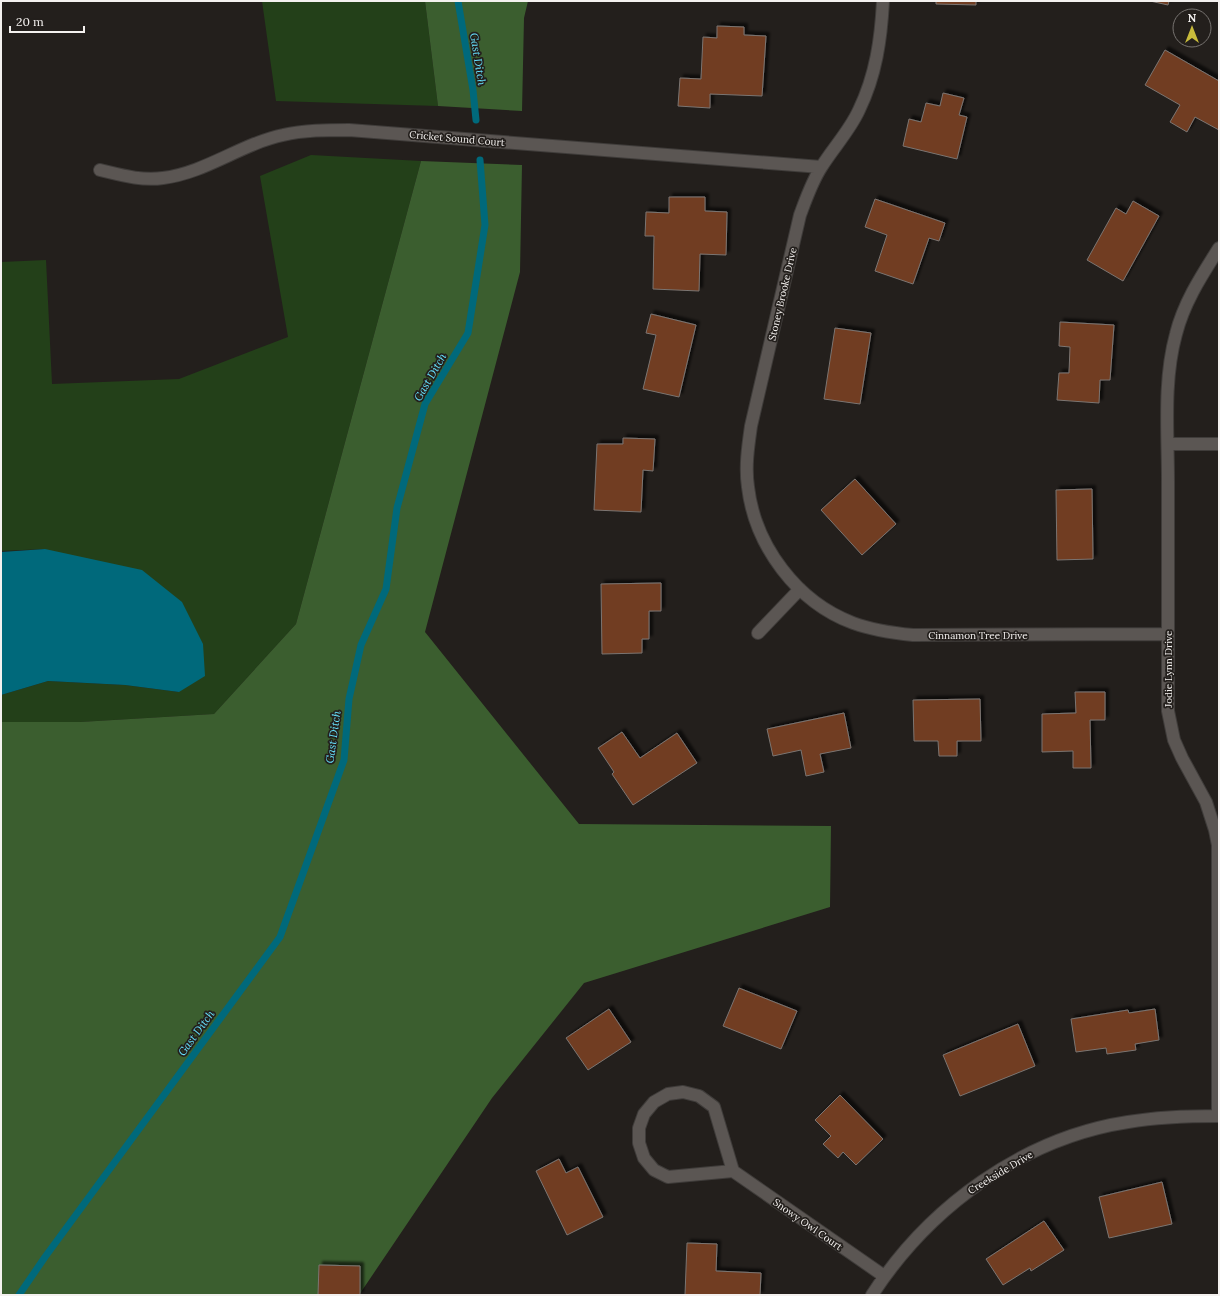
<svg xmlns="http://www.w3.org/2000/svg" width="1220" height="1296" viewBox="0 0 1220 1296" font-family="Lora,serif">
  <defs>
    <filter id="shadow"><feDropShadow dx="3.5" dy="-3.5" stdDeviation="1" flood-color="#0009"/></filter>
  </defs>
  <rect width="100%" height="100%" fill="#231f1c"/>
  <!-- green -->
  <path fill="#234019" d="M262 1H425L438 106 276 101Z
    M311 155 421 161 296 624 214 714 80 722H1V695L48 681 125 685 179 692 45 549 1 551V262L46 260 52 384 179 379 288 337 260 176Z"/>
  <!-- forest -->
  <path fill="#3b5e2f" d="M425 1H528L524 18 522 111 438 106Z
    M421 161 522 165 520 272 425 632 579 824 831 826 830 907 584 983 492 1098 359 1295H1V722H80L214 714 296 624Z"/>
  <!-- water -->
  <path fill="#00697b" d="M45 549 142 570 182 602 203 644 205 676 179 692 125 685 48 681 1 695V552Z"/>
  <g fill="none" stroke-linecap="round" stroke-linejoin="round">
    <!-- stream -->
    <path stroke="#00697b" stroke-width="7" d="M458 1 473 90 476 120
      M19 1295 45 1257 280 937 344 760 349 699 361 645 386 589 397 508 425 404 468 333 485 225 480 160"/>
  </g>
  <!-- building -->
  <path fill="#713c20" stroke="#7b7572" filter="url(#shadow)" d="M936 1H976V5L936 4Z
    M1150 1H1169L1168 5Z
    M717 26 744 27V35L766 36 762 96 710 94V108L678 106 680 78 701 79 703 37 717 38Z
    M1165 50 1219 81V130L1195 117 1187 132 1170 122 1180 105 1145 85Z
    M943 93 964 98 959 115 967 117 957 159 903 146 909 119 921 122 926 103 940 106Z
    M669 197H705V211L727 212 726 255 700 254 699 291 653 289 654 236H645L646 212 669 213Z
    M875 199 945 223 939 241 929 238 913 284 875 271 887 235 865 227Z
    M1133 201 1159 216 1123 281 1087 260 1116 208 1126 214Z
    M651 314 696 325 679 397 643 389 656 335 646 333Z
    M1060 322 1114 325 1110 380H1100L1099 403 1057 400 1059 373H1069L1070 347 1059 346Z
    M835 328 871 333 860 404 824 399Z
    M623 438 655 439 653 471 643 470 641 512 594 510 597 444H623Z
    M855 479 896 524 862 555 821 510Z
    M1092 489 1093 559 1057 560 1056 490Z
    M661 583V611H649V639H642V653L602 654 601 584Z
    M1075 692H1105V720H1090L1091 768H1073V751L1042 752V714L1076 713Z
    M980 699 981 741H957V756H939L938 741H914L913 700Z
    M844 713 851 748 820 754 824 772 806 776 801 750 773 756 767 729Z
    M622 732 640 758 677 733 697 763 633 805 612 774 614 772 598 748Z
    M739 988 797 1011 781 1049 723 1026Z
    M609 1009 631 1042 588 1070 566 1038Z
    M1155 1009 1159 1040 1135 1044 1136 1050 1107 1054 1106 1048 1076 1052 1071 1019 1128 1010 1129 1013Z
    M1018 1024 1035 1066 960 1096 943 1055Z
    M840 1095 883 1139 856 1165 843 1152 838 1158 823 1144 831 1136 815 1120Z
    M559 1159 566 1173 578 1167 603 1217 567 1235 536 1171Z
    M1162 1182 1172 1224 1109 1238 1099 1197Z
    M1044 1221 1064 1250 1031 1271 1030 1268 1003 1285 986 1259Z
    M687 1243 717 1244 716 1271 761 1273 760 1295H685Z
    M319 1265 360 1266V1295H318Z"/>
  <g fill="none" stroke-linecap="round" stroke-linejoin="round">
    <defs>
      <path id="minor" d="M883 1C881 39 876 75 859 110 850 130 834 147 822 166 812 181 806 199 800 215L751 426C748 447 745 467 748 487 755 546 797 602 853 623 872 630 892 633 913 635L1168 634
        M100 170C121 175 141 181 163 178 205 173 241 144 283 135 304 130 327 130 349 130L821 167
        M1168 444H1219
        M758 633 800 589
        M683 1092 699 1096 714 1107 733 1171 668 1177 654 1170 644 1158 639 1143V1128L644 1114 654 1102 668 1094Z
        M1218 1116V845L1215 830 1206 802 1182 758 1174 740 1168 711C1168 635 1168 558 1168 481 1168 433 1163 381 1176 334 1184 302 1202 275 1219 248
        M733 1171 884 1276
        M872 1295C929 1207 1023 1138 1128 1122 1158 1117 1188 1116 1219 1116"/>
    </defs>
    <!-- minor casing -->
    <use href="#minor" stroke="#3f3c3a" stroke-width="14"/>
    <!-- minor -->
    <use href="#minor" stroke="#5b5653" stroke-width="12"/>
  </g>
  <g text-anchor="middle" stroke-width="3.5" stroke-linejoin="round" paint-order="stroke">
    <!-- street labels -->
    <g font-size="10" fill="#f4f1ef" stroke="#231f1c">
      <text transform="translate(457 138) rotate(5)" y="4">Cricket Sound Court</text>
      <text transform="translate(782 294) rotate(-77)" y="4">Stoney Brooke Drive</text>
      <text x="978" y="639">Cinnamon Tree Drive</text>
      <text transform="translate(1168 669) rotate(-90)" y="4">Jodie Lynn Drive</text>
      <text transform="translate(1000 1172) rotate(-31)" y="4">Creekside Drive</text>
      <text transform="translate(808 1224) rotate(35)" y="4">Snowy Owl Court</text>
    </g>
    <!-- water labels -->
    <g font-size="11" font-style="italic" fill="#66e0fb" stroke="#231f1c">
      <text transform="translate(478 59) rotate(81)" y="4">Gast Ditch</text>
      <text transform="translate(430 377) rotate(-60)" y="4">Gast Ditch</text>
      <text transform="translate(333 737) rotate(-82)" y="4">Gast Ditch</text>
      <text transform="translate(196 1033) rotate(-54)" y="4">Gast Ditch</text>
    </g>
  </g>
  <!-- border -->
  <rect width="1220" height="1296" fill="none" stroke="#f4f1ef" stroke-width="4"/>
  <!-- north arrow -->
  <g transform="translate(1192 28)"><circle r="19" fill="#231f1c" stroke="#777370"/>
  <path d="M0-3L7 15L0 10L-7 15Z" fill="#c8bb3b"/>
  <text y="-6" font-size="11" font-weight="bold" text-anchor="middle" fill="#f4f1ef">N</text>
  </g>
  <!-- scale -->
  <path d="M10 26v6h74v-6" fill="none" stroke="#f4f1ef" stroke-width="2"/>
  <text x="16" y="26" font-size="12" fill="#f4f1ef" stroke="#231f1c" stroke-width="3" paint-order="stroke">20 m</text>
</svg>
